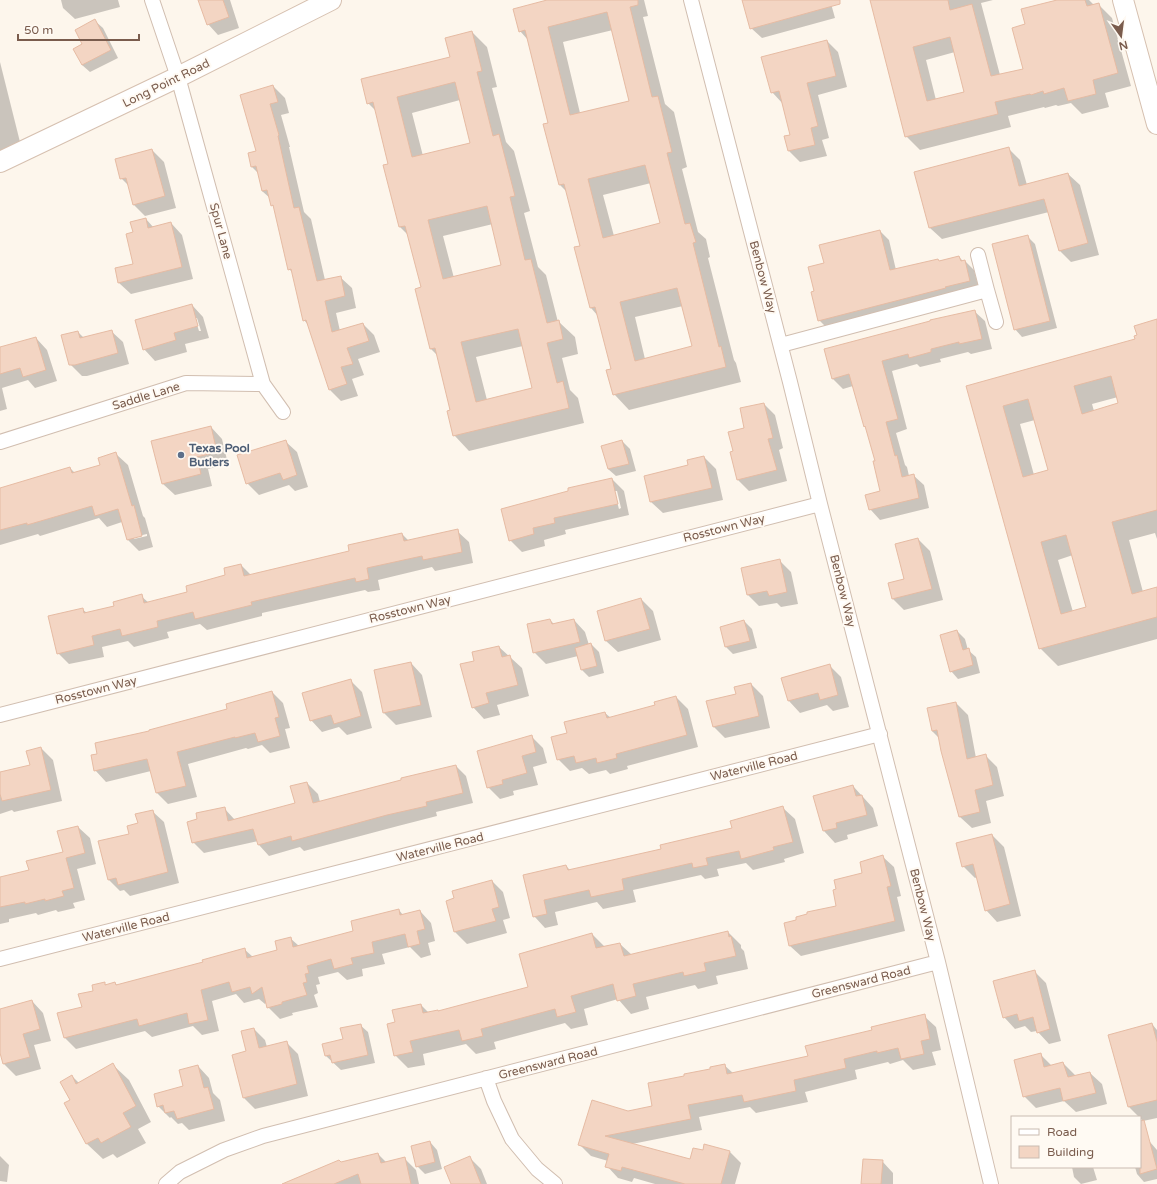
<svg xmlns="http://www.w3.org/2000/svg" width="1157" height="1184" viewBox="0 0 1157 1184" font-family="'Varela Round',sans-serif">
  <rect width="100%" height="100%" fill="#fdf6ec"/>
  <!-- shadow -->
  <path fill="#0003" fill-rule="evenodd" d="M61 0H118L120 7 75 19 63 8Z
    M199 0H230L239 28 218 35 208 24Z
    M551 0H644L648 16 643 17 665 104 674 112 687 167 682 169 698 232 706 239 710 257 708 258 734 360 736 363 741 382 629 410 614 394 612 369 598 316 591 308 575 248 581 246 567 192 560 185 549 124 528 40 520 31ZM613 30 630 101 580 113 563 42ZM651 183 661 224 614 236 603 195ZM683 306 693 347 645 359 635 317Z
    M744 0H830L835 18 762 38 751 28Z
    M871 0H993L981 3 1000 75 1025 70 1027 25 1061 0H1089L1094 5 1098 4 1112 18 1131 86 1105 93 1109 107 1082 114 1071 103 1058 106 1056 105 1045 108 1044 107 1008 116 1011 127 920 150 906 136ZM955 52 965 92 936 100 926 60Z
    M95 21 103 28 118 58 90 72 82 65 84 45Z
    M472 32 487 47 497 87 492 88 506 142 514 151 530 211 524 213 538 267 546 275 558 322H559L575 337 578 354 562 358 570 390 578 398 584 423 469 451 454 435 451 411 438 356 431 349 416 289 422 288 408 235 400 227 391 191 390 165 377 112 368 103 451 58ZM460 100 471 143 423 156 412 113ZM493 224 503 266 454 278 443 236ZM523 346 533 389 487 400 476 357Z
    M827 41 838 52 847 87 818 95 829 138 822 140 827 156 800 162 789 151 791 136 783 104 772 92Z
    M0 62 22 150 0 155Z
    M273 86 285 98 289 113 281 115 290 147H289L304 212 311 219 325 280 340 277 352 288 356 308 336 313 340 331 363 324 374 335 380 352 358 359 364 375 352 379 358 396 341 401 330 390 309 326 304 320 293 273 289 269 274 207 272 205 271 199 262 191 258 173 252 167 249 153 257 152Z
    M1008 148 1020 160 1027 185 1068 174 1080 185 1099 255 1071 262 1060 251 1049 212 942 239 930 228Z
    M152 150 164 162 176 208 145 216 134 205 129 186 121 178Z
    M146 219 154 228 171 223 182 235 193 279 131 294 119 283 116 269 135 265 134 233Z
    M880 231 889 240 896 270 959 257 963 261H965L974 270 979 289 828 329 819 320 815 291 825 264Z
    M1028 237 1035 244 1057 328 1022 337 1015 329Z
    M192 305 203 317 209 338 185 344 187 352 155 361 144 349ZM195 318H197L201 331H199Z
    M974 311 985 321 992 349 971 354 968 352 940 359 941 362 920 367 917 364 892 371 907 429 896 433 905 465 907 467 909 476 913 475 924 485 929 508 880 520 870 509 881 492 876 461 867 429 865 426 853 386 843 389 832 378Z
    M1157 320V539L1155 533 1129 540 1143 592 1157 588V639L1058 666 1040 648 967 387 1136 340ZM1118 397 1120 404 1094 411 1092 404ZM1035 420 1050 470 1034 475 1020 424ZM1073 555 1088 608 1073 612 1058 560Z
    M111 331 123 342 129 364 87 376H82L70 364 78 332 84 338Z
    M36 338 47 350 57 381 35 388 28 380 2 388 7 409 0 411V348Z
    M764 404 775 415 783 448 779 450 787 481 749 491 738 480 735 452 745 428Z
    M211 427 222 439 228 464 208 469 212 486 175 495 163 484Z
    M285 441 297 452 308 487 295 491 289 485 259 495 247 483Z
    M622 441 630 449 636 471 616 476 608 469Z
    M116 454 128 465 143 516 145 518 153 547 139 551 128 540 122 522 107 527 99 518 40 536 38 534 0 545V496L70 468 75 473 102 466ZM147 534V536L134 539V537Z
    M704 457 716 469 723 500 663 513 651 502 689 466Z
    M612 479 624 491 629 515 565 530 566 534 544 540 545 546 522 552 510 540ZM614 491H617L621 508 619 509Z
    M457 531 469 542 473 563 435 571 432 567 378 580 380 590 368 592 365 590 262 613V616L207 630 200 624 167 632 169 638 134 647 128 641 102 647 104 657 69 664 58 653 82 609 87 613 115 606 141 596 149 603 189 593 227 576 241 565 252 576 350 552 402 534 409 541Z
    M918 539 930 551 943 600 904 610 893 599 905 580Z
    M779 560 791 572 798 604 781 607 777 603 759 606 748 595Z
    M641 599 653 611 661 640 618 652 606 641 598 612Z
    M550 620 555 625 574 620 585 632 589 645 591 644 599 652 604 673 589 677 582 670 578 656 546 664 534 652Z
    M744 621 752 629 757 648 733 654 726 647Z
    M957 631 965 639 968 650 976 657 980 673 958 679 951 671Z
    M499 647 522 668 529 696 497 705 500 715 484 719 473 707 475 661Z
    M411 663 422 675 432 717 396 725 384 713 375 671Z
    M829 665 841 677 849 707 833 711 827 705 800 713 789 701 782 678Z
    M350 680 362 692 372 728 347 735 339 727 322 732 311 720Z
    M751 684 763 696 770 728 725 738 713 726Z
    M272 692 283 703 290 728 285 729 290 748 270 753 262 745 248 749 246 748 188 764 197 797 168 804 157 793 151 771 106 782 95 770 98 755 151 732 228 709Z
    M676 697 688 709 698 747 627 766 628 769 610 774 606 770 589 774 582 768 570 771 558 759 568 734 605 713 611 718 657 706Z
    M956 703 968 715 976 758 985 755 997 767 1004 796 986 801 991 823 972 828 960 817 939 738 932 731Z
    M531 736 543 748 547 763 533 767 538 785 513 791 514 795 500 799 488 787Z
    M41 748 53 760 62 801 14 812 12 810 0 814V773L31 766Z
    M456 766 466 776 473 803 436 812 437 816 398 826 304 851 300 847 269 856 259 845 258 841 204 853 193 842 224 808 235 820 296 804 307 783 318 794 320 802Z
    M853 786 873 808 878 826 847 835 848 839 835 843 824 831 815 797Z
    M783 808 795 819 804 853 784 859 785 862 753 870 746 863 717 869 719 876 705 879 701 875 633 890 636 902 603 909 597 902 555 912 558 925 545 928 534 916 524 876 566 866 570 870 662 850 734 829Z
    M152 811 164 822 179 883 130 896 124 890 120 891 108 879 130 835Z
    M78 827 90 838 96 864 77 869 85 900 73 903 75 908 58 912 56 910 38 915 36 913 9 919V922L0 924V878L30 871 64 852Z
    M992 835 1004 847 1021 916 997 922 986 910 977 877 975 878 963 866Z
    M883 857 894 867 901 896 897 897 905 931 801 956 790 946 838 906 864 873Z
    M492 881 503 892 510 918 503 920 507 933 467 944 455 932 447 901Z
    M399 910 403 915 420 911 431 923 435 941 428 943 431 955 421 958 410 947 382 954 385 964 362 969 363 976 347 980 338 972 318 977 320 984 316 985 318 993 314 995 318 1007 292 1013 293 1015 280 1019 268 1007 267 1002 265 1004 259 999 244 1003 236 994 212 1001 219 1031 202 1035 193 1026 152 1037 145 1031 76 1049 65 1038 83 1007 95 991 104 983 107 986 115 983 117 985 204 963 244 949 253 957 278 950 290 938 299 946 354 932Z
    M728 932 741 945V948L744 951 748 969 716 976 718 984 698 989 695 985 646 997 649 1009 631 1014 618 999 584 1009 588 1025 571 1029 565 1023 494 1042 496 1049 476 1054 466 1044 423 1054 425 1065 408 1068 395 1055 396 1023 421 1005 429 1013 439 1012 530 988 592 934 605 947 620 944 632 955Z
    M1034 971 1046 983 1061 1041 1049 1044 1037 1031 1031 1032 1025 1026 1015 1029 1004 1017Z
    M32 1001 43 1013 51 1041 34 1045 41 1069 16 1076 4 1064 0 1049V1010Z
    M924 1016 936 1027 941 1050 932 1052 936 1065 913 1070 903 1060 890 1064 888 1062 855 1070 857 1079 805 1092 808 1102 756 1113 750 1107 699 1117 702 1130 632 1144 690 1160 704 1151 730 1152 741 1163 735 1184H655L634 1178 632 1182 618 1178 607 1166 608 1161 591 1156 579 1144 628 1112 654 1107 711 1070 724 1065 733 1073 809 1056 873 1031Z
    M1152 1024 1157 1030V1118L1143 1121 1129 1107 1110 1036Z
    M360 1025 368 1032 375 1063 341 1070 326 1056Z
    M254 1029 265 1040 267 1047 286 1042 298 1054 308 1096 255 1109 244 1098 247 1052Z
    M1040 1054 1052 1066 1063 1063 1075 1075V1076L1090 1073 1102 1084 1107 1104 1076 1112 1064 1101 1036 1108 1024 1096Z
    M113 1065 129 1080 151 1122 138 1129 146 1143 117 1158 113 1154 103 1159 87 1144 66 1104 71 1101 72 1076 79 1083Z
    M198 1066 209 1078 213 1093 220 1100 225 1121 189 1130 182 1123 178 1124 171 1117 170 1118 158 1106 185 1087Z
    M430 1142 437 1150 442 1169 425 1174 417 1166Z
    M1150 1142 1157 1150V1179L1144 1182 1137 1174 1135 1167H1140V1145Z
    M378 1154 387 1163 404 1158 416 1170 419 1184H285L342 1163Z
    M0 1156 9 1165 7 1182 0 1181Z
    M469 1157 481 1169 487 1184H452Z
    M882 1161 893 1173V1184H862Z
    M1072 1167H1093L1097 1180 1081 1184 1074 1177Z"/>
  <!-- building -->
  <path fill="#f3d5c3" stroke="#e6bba3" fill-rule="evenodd" d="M198 0H223L229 17 207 25Z
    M547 0H638V5L630 7 652 97 658 96 672 152 667 153 685 224 690 223 696 242 693 243 719 347 721 346 726 367 613 395 606 370 611 369 595 307 590 308 574 247 580 246 564 184 559 185 543 124 548 123 525 30 519 32 513 9ZM607 12 629 101 570 115 548 27ZM645 165 660 223 603 238 588 179ZM677 288 692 346 635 361 620 302Z
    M742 0H840V4L750 29Z
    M870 0H948L950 10 972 4 991 76 1023 69 1012 28 1025 24 1021 9 1057 0H1085L1087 6 1099 3 1118 73 1093 80 1096 94 1068 101 1064 88 1044 94 1043 91 1031 95 1030 94 995 102 998 114 905 137ZM950 37 964 92 927 101 913 47Z
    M95 19 111 50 82 65 73 49 82 44 75 30Z
    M472 31 482 71 477 72 493 136 499 134 515 196 510 197 525 260 531 259 547 323 559 320 563 339 547 343 557 383 563 381 569 408 453 436 447 411 450 410 435 348 430 349 415 289 421 287 405 226 399 227 383 165 388 164 373 102 367 104 361 79 450 57 445 38ZM455 82 470 143 412 157 397 97ZM487 206 501 265 443 279 428 220ZM518 329 532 388 476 402 461 342Z
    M827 40 836 76 807 83 818 126 811 128 815 145 788 151 784 136 790 135 779 91 771 93 761 57Z
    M273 85 278 102 270 104 279 135 278 136 294 208 299 207 317 281 341 276 345 296 325 301 332 332 363 323 369 341 347 348 353 364 341 367 347 384 329 390 306 320 303 321 291 269 288 270 273 205 271 206 267 190 262 191 256 166 251 167 248 153 256 151 240 95Z
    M1009 147 1019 186 1068 173 1088 243 1059 251 1044 199 929 228 914 172Z
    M152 149 165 196 133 205 126 178 120 179 115 159Z
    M146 218 148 228 171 222 182 267 118 283 115 268 133 264 126 234 133 232 130 222Z
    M880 230 890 270 938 259 939 261 959 256 961 261 965 260 970 281 945 287 946 288 818 321 811 292 814 291 808 267 824 263 819 245Z
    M1028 235 1050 321 1014 330 992 244Z
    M192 304 198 326 174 333 176 340 143 350 135 320Z
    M975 310 982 339 959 344V342L931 349V352L909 358 908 354 882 361 898 419 886 422 895 456 897 455 902 477 914 474 919 498 869 510 865 495 880 491 873 461H875L865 426 864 427 849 374 832 379 824 349 930 321V320Z
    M1157 319V510L1112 522 1132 594 1157 587V617L1039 649 966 386 1135 339 1134 336 1137 335 1134 326ZM1111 376 1118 403 1082 414 1074 386ZM1028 399 1048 470 1023 477 1003 406ZM1066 535 1086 607 1061 614 1041 542Z
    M112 330 118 353 75 365H69L61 335 78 331 80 338Z
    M36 337 46 370 23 377 20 368 0 374V347Z
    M764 403 773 438 768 439 777 470 737 480 730 452 733 451 728 432 744 428 740 408Z
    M211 426 217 452 197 457 201 474 162 484 151 441Z
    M286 440 297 475 283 480 280 473 246 484 237 455Z
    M622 440 629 464 608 469 601 446Z
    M116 452 132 506 134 505 142 536 127 540 118 509 95 516 92 506 27 525V523L0 530V488L70 467 72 473 100 465 98 458Z
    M704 456 712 488 650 502 644 476 688 465 687 460Z
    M612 478 618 504 554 518 555 523 533 528 534 534 509 541 501 509 568 491V488Z
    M458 529 462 552 423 560 422 556 367 568 369 579 356 582 355 578 251 602 252 605 195 619 193 612 157 621 158 627 122 636 120 629 92 636 94 645 57 654 48 616 83 608 84 613 114 606 113 602 142 594 144 603 187 592 186 586 225 575 224 568 241 564 244 576 349 551 348 545 402 533 404 541Z
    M918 538 932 589 892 599 888 583 904 579 895 544Z
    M780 559 787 592 769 596 767 591 747 595 741 568Z
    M641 598 650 629 605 641 597 611Z
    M550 619 552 624 574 619 580 642 533 653 527 624Z
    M744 620 750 641 725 647 720 627Z
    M957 630 963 650 969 648 973 665 950 672 940 635Z
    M591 643 597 666 581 670 575 648Z
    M499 646 502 657 510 655 518 685 486 693 489 703 472 708 460 664 474 661 472 652Z
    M411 662 421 705 383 713 374 670Z
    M830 664 838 695 820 700 818 693 788 701 781 678Z
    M351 679 361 716 334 724 331 715 310 721 302 693Z
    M751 683 759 716 713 727 706 701 736 694 734 687Z
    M272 691 279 717 275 718 280 736 258 742 255 733 235 738V737L177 752 186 786 156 793 147 759 94 771 91 755 97 754 95 743 149 731V730L227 709 226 704Z
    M676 696 687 735 616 754 617 758 597 763 596 758 576 763 574 756 557 760 551 737 567 733 564 722 605 712 607 718 655 705 654 702Z
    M956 702 967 759 986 754 993 785 975 790 980 812 959 817 941 751 937 730 932 731 927 708Z
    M532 735 536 752 522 756 527 773 502 780 503 784 487 788 477 751Z
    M41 747 51 790 2 801 0 794V772L30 765 26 751Z
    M456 765 463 793 426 802 427 806 387 815 292 841 291 836 258 845 253 829 192 843 187 822 197 819 196 813 225 807 228 821 295 803 290 786 307 782 313 803 401 780V778Z
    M853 785 856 796 862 795 867 815 836 823 837 828 823 831 813 796Z
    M783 806 793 842 773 847 774 850 741 859 739 851 706 858 708 865 693 868 692 863 622 879 624 890 591 897 589 890 544 900 547 914 533 917 523 875 566 865 568 870 661 849 660 845 732 828 730 821Z
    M153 810 168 872 118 885 116 878 108 880 98 841 129 834 127 826 138 823 135 814Z
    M78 826 85 853 66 858 74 888 62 891 64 896 45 901V899L25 904V902L0 907V877L29 870 26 861 63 852 57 831Z
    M992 834 1010 904 985 911 973 864 962 867 956 843Z
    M883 855 891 886 887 887 895 921 789 946 784 923 796 920V917L807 914V912L836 906 833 890 836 889 834 880 862 873 860 862Z
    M492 880 499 907 492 909 496 921 454 932 446 901 454 898 452 891Z
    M399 909 400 915 420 910 425 929 417 931 420 944 408 947 405 934 372 942 374 953 351 958 353 964 334 969 331 959 307 966 309 973 305 974 307 982 303 983 307 995 282 1002V1004L267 1008 262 987 252 994 250 987 232 992 229 982 201 990 208 1020 189 1024 187 1013 139 1026 137 1019 64 1038 57 1013 82 1007 78 994 93 991 92 985 105 982V985L115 982 116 985 203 962 202 960 245 948 247 958 277 950 275 941 291 937 293 947 353 931 351 921Z
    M728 931 729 937 731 936 736 956 704 963 706 971 684 976 683 972 633 984 636 996 617 1001 613 984 571 996 576 1012 557 1017 555 1009 481 1029 483 1036 462 1041 459 1030 410 1041 413 1052 394 1056 387 1024 395 1022 392 1010 421 1004 423 1013 438 1010V1011L528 987 519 954 592 933 596 948 620 943 624 956Z
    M1035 970 1050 1029 1037 1033 1033 1017 1019 1021 1017 1014 1003 1018 993 981Z
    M32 1000 40 1029 23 1034 30 1057 3 1064 0 1053V1009Z
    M925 1014 930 1039 921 1041 924 1054 901 1059 898 1048 877 1053V1051L844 1059 846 1068 794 1080 796 1091 744 1102 742 1095 688 1105 691 1119 605 1136 690 1159 693 1148 703 1150 704 1144 730 1151 721 1184H685L622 1167 621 1171 605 1167 609 1154 578 1145 592 1100 628 1111 652 1106 648 1083 684 1076V1074L710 1069V1067L725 1064 727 1074 808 1056 805 1046 872 1030 871 1027Z
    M1152 1023 1157 1042V1100L1128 1107 1108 1035Z
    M361 1024 368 1055 332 1063 330 1055 325 1056 322 1044 343 1039 340 1028Z
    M254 1028 259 1048 287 1041 297 1084 243 1098 232 1055 246 1051 241 1031Z
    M1041 1053 1044 1067 1063 1062 1068 1077 1090 1072 1096 1093 1063 1101 1060 1088 1023 1097 1014 1060Z
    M113 1063 136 1106 123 1113 131 1127 101 1143 98 1138 86 1144 64 1103 70 1100 60 1082 72 1075 76 1084Z
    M198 1065 204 1088 208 1087 214 1109 177 1119 174 1111 165 1113 163 1105 157 1107 154 1094 183 1086 179 1070Z
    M1144 1120 1157 1169 1140 1174V1121Z
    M430 1141 435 1162 416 1167 411 1146Z
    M378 1153 381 1163 405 1157 411 1184H361L358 1174 334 1184H282L339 1160 341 1162Z
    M470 1156 481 1184H451L444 1167Z
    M863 1159 883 1160 881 1184H861Z"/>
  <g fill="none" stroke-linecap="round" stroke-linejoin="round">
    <defs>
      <path id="minor" d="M152 0 178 77 263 384
        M691 0 790 382 820 504 938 962 991 1184
        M978 255 987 290
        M781 345 987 290 996 322
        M0 442 186 383 263 384 283 412
        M0 715 820 504
        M0 959 880 734
        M486 1078 494 1101 512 1139 537 1169 555 1184
        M166 1184 180 1172 224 1150 263 1136 938 962"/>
      <path id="secondary" d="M1123 0 1157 124
        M0 162 178 77 331 0"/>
    </defs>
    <!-- minor casing -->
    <use href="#minor" stroke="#d1beb0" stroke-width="16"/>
    <!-- secondary casing -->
    <use href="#secondary" stroke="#d6c0b0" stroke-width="22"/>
    <!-- minor -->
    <use href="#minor" stroke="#fff" stroke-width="14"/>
    <!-- secondary -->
    <use href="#secondary" stroke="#fff" stroke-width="20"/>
  </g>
  <!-- markers -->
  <circle fill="#5c6f8a" stroke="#fffaf3" stroke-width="1.5" cx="181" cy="455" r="4"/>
  <g text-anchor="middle" stroke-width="4" stroke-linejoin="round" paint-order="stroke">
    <!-- street labels -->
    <g font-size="12" fill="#7a5c4d" stroke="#fffaf3">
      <text transform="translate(166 83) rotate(-26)" y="4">Long Point Road</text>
      <text transform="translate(221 231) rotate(75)" y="4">Spur Lane</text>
      <text transform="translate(763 277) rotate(75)" y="4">Benbow Way</text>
      <text transform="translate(146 396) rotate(-17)" y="4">Saddle Lane</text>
      <text transform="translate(724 528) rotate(-14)" y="4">Rosstown Way</text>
      <text transform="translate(843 591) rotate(76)" y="4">Benbow Way</text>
      <text transform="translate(410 609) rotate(-14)" y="4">Rosstown Way</text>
      <text transform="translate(96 690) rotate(-14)" y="4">Rosstown Way</text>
      <text transform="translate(754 766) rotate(-14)" y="4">Waterville Road</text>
      <text transform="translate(440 847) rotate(-14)" y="4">Waterville Road</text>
      <text transform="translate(923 905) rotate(76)" y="4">Benbow Way</text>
      <text transform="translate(126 927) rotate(-14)" y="4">Waterville Road</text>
      <text transform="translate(861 982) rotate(-14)" y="4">Greensward Road</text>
      <text transform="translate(548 1063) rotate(-14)" y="4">Greensward Road</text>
    </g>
    <!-- service labels -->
    <g font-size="12" font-weight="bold" fill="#4e5e75" stroke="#fffaf3" text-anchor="start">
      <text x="189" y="452">Texas Pool<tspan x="189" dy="14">Butlers</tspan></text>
    </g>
  </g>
  <!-- legend -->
  <rect x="1011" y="1116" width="130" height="52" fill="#fffaf3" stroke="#cabbb1"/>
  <rect x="1019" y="1129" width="20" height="6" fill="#ffffff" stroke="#cabbb1"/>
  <text x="1047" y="1136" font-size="12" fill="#7a5c4d">Road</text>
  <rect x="1019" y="1146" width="20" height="12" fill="#f3d5c3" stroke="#cabbb1"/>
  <text x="1047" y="1156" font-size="12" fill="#7a5c4d">Building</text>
  <!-- north arrow -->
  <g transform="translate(1121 36) rotate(166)" stroke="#fffaf3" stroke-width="3" paint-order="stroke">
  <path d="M0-3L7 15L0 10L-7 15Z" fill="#7a5c4d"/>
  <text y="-6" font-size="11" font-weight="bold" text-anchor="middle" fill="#7a5c4d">N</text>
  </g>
  <!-- scale -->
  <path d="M18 34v6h121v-6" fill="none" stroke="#7a5c4d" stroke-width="2"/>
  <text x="24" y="34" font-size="12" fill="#7a5c4d" stroke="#fffaf3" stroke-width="3" paint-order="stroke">50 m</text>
</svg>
